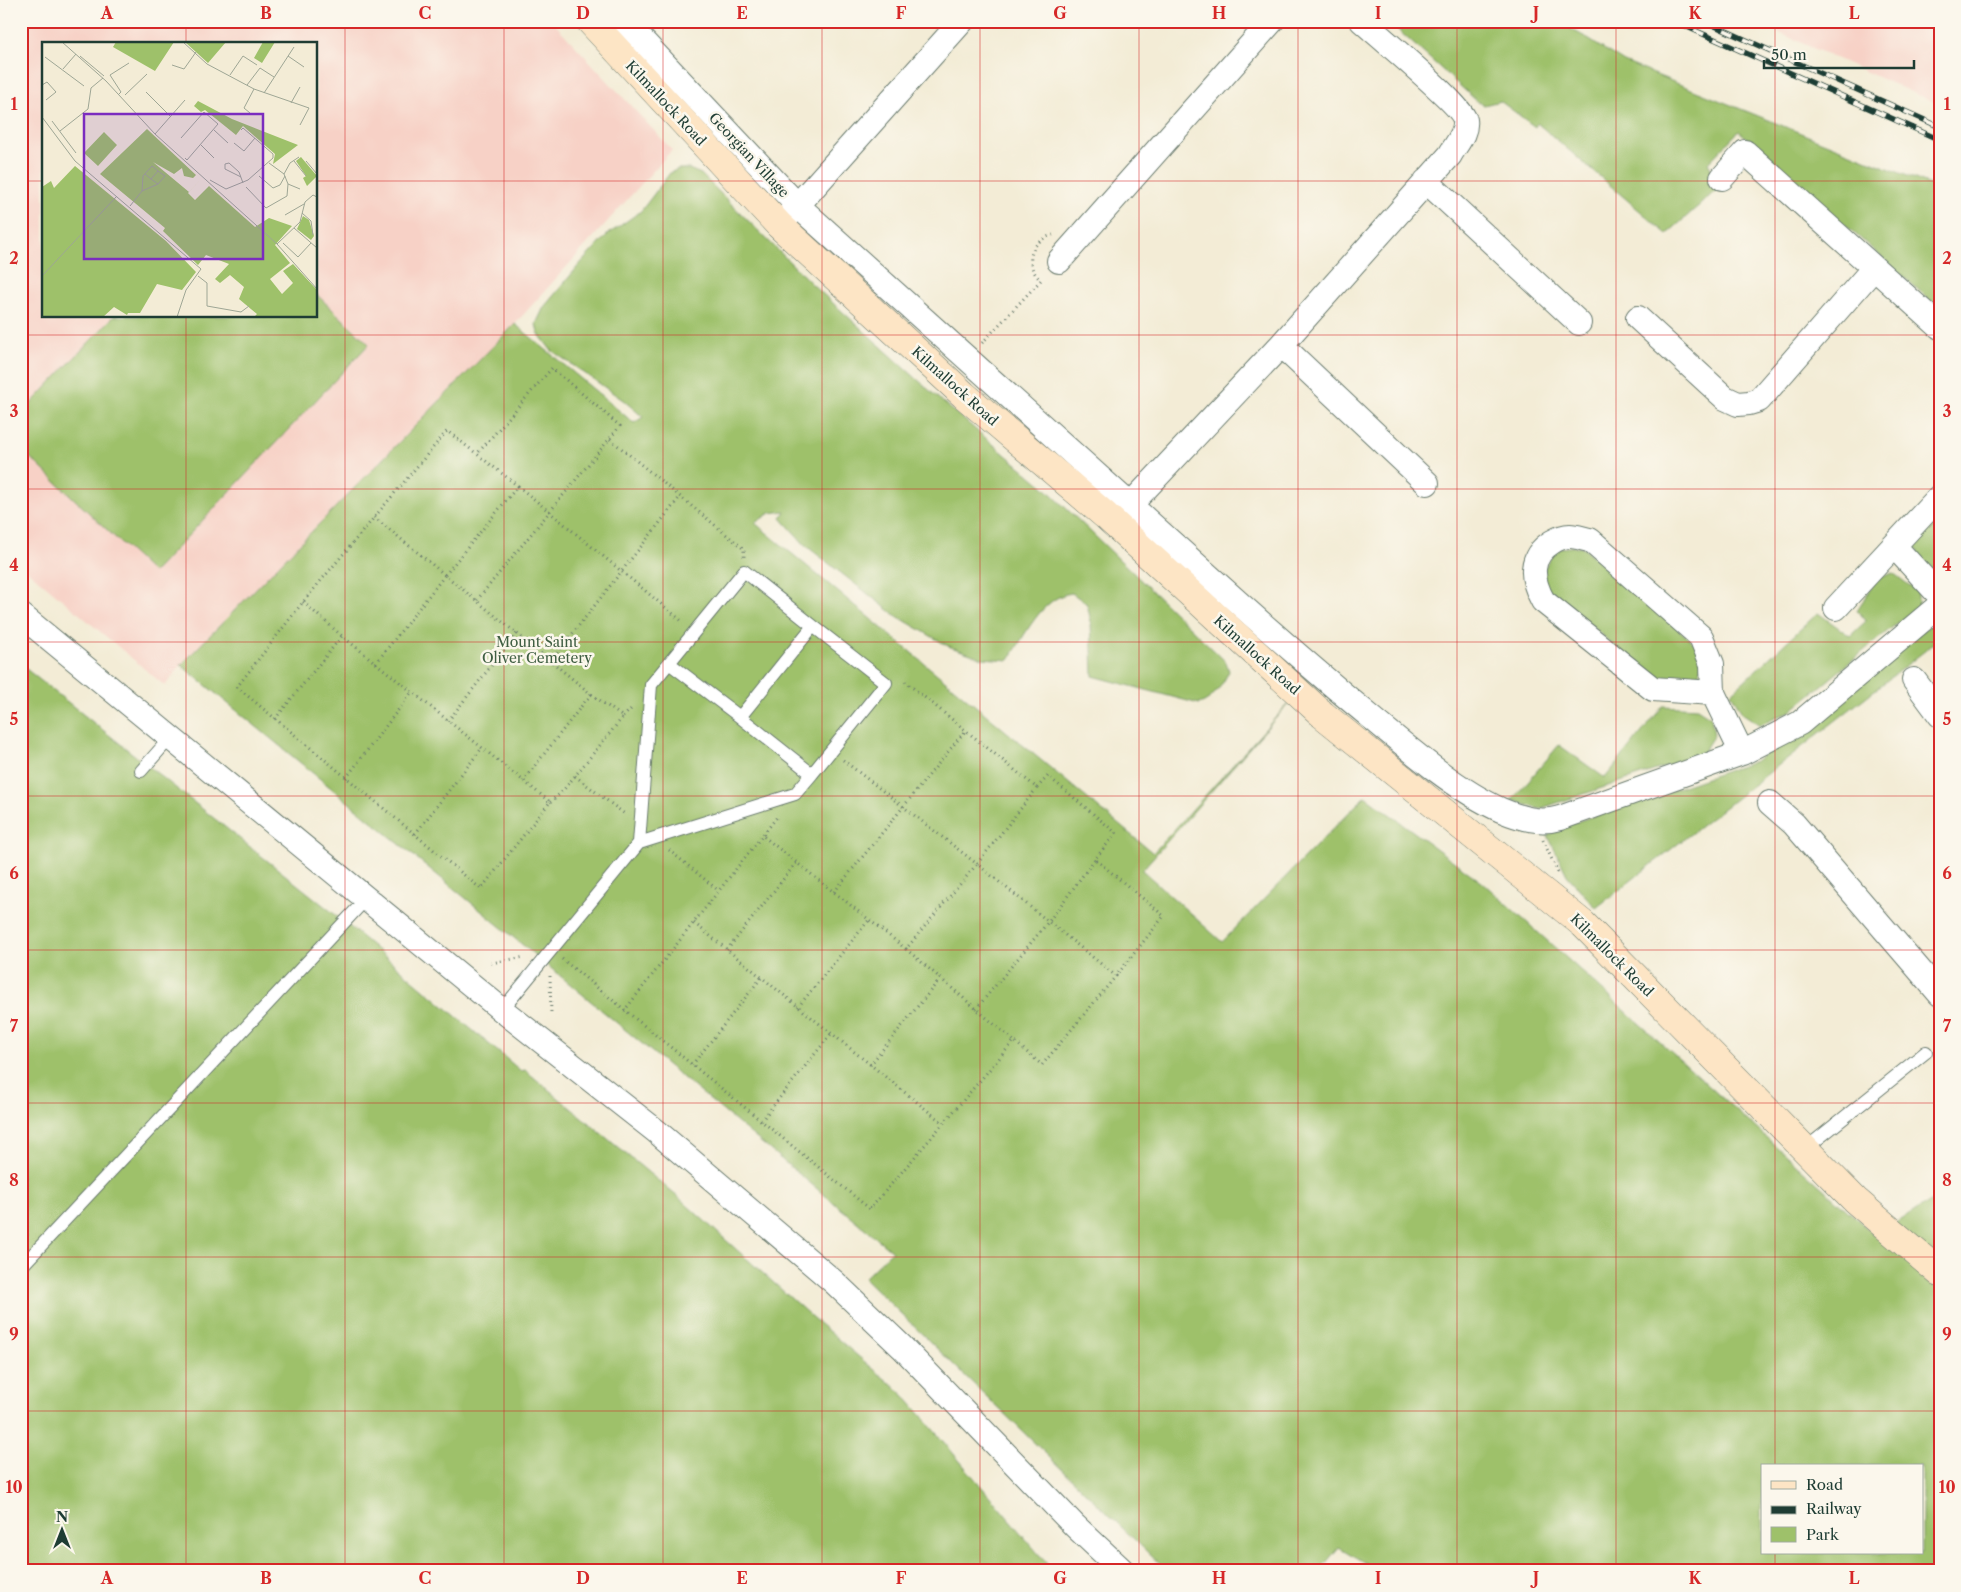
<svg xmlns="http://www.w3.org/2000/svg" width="1961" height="1592" viewBox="0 0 1961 1592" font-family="'Libre Caslon Text',serif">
  <rect width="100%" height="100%" fill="#fbf7ec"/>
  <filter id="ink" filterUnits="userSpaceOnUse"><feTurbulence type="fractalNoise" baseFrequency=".02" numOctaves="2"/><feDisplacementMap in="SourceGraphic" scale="10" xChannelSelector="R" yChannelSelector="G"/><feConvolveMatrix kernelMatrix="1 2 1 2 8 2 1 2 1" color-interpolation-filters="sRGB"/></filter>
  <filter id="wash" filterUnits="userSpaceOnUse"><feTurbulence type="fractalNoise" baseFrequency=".0096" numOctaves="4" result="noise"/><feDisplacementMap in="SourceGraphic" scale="20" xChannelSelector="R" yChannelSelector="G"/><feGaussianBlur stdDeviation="1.12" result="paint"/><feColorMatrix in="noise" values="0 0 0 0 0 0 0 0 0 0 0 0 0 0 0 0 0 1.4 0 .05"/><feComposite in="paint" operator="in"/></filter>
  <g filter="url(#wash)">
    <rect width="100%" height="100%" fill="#f3ecd6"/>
    <!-- built -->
    <path fill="#f7d1c6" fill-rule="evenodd" d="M21 21H552L672 150 515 324 181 665 165 686 21 565ZM44 44H316V316H44Z
      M1753 21H1940V105Z"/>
    <!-- green -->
    <path fill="#9ec16a" stroke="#5e7f4f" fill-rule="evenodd" d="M1388 21H1555L1580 34 1624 62 1940 189V309L1739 131 1708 163 1721 186 1667 234 1537 123 1535 127 1500 101 1484 105 1478 102Z
      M678 169H689L701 174 813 285 938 398 1044 487 1226 662 1229 671C1223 684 1213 700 1199 704L1093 676 1091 622 1087 604 1072 593C1042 596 1024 637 1009 660L982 658 948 646 895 615 805 545 781 518 785 511 770 513 755 523 1153 853 1288 704 1142 870 1222 942 1365 796 1483 883 1876 1236 1940 1195V1571H1378L1339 1547 1319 1571H1167L864 1278 892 1251 541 960 181 665 515 324 634 423 643 417 623 400 551 350 538 333 536 324 544 307 580 264 607 235 641 211 670 173ZM1762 1466H1922V1553H1762Z
      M316 294 369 344 153 573 21 449V414L114 316H316Z
      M1940 509V578L1923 562 1912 542Z
      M1581 546 1697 645 1702 665 1699 677 1675 684 1655 681 1544 585V568L1557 548Z
      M1893 573 1918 592V606L1791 711 1760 725 1742 713 1731 693 1818 613 1850 636 1866 621 1857 610 1877 579Z
      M1940 617V639L1596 908 1567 875 1546 832 1754 762Z
      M21 665 337 916 521 1071 525 1070 679 1198 814 1319 903 1394 1053 1571H21Z
      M1663 706 1697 708 1711 717 1714 735 1701 755 1539 809 1512 800 1559 745 1605 778Z"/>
  </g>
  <g filter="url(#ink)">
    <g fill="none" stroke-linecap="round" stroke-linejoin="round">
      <defs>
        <path id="service" d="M740 717 812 774 886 683 813 626
          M141 771 170 738
          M639 843 651 685 744 571 813 626 740 717 669 663
          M502 1010 639 843 795 794 812 774
          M1805 1149 1926 1052
          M21 1267 367 898"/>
        <path id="minor" d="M624 21 798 206 1130 505 1281 345 1450 155C1456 144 1467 133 1465 120 1462 106 1378 35 1362 21
          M1722 178 1745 152 1940 327
          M1426 181 1579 323
          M787 217 962 21
          M1059 261 1272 21
          M1638 318 1725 398 1738 404 1749 403 1759 400 1873 269
          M1281 345 1427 483
          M1130 505C1210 577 1289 650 1372 718 1409 749 1458 791 1501 810 1520 818 1540 824 1560 818L1742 753 1800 723 1940 605
          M1894 546 1940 596
          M1836 608 1940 496
          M21 615 502 1010 656 1131 834 1282 902 1347 1075 1526 1123 1571
          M1914 680 1940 715
          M1713 693 1653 689 1543 601C1531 579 1528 557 1552 542 1557 539 1564 536 1570 536 1576 536 1584 539 1590 540L1701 637 1712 664 1713 693 1742 753
          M1770 803 1794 824 1940 994"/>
        <path id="secondary" d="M590 21 779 225 964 395 1106 516 1323 715 1583 924 1855 1200 1940 1273"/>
      </defs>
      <!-- service casing -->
      <use href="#service" stroke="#697a6d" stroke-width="14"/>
      <!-- minor casing -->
      <use href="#minor" stroke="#697a6d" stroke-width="26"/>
      <!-- secondary casing -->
      <use href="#secondary" stroke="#697a6d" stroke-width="29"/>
      <!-- path -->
      <path stroke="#697a6d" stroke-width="3" stroke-dasharray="1 4" stroke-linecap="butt" d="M982 343 1041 280C1023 265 1030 240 1053 235
        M610 439 744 549V557
        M518 486 683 622
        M374 517 591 694 523 781
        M445 575 518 486 477 454 552 368 620 426 477 600
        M303 602 342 636 550 802 481 889 237 687 303 602 447 431 477 454
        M551 661 680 497
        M376 663 445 575
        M623 717 633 707
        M275 719 342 636
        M448 721 517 633
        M843 760 977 864 1037 788 902 679
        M575 776 626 815
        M346 778 412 692
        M1037 788 1048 776 1116 833 1095 859 1164 916 1116 976
        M550 802 561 793 623 717 591 694
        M415 834 482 748
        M1543 840 1558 873
        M669 850 719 891
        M834 892 965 731
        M694 923 943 1123
        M906 949 1014 1041
        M727 950 797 862
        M562 959 870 1209 1014 1041 1042 1065 1116 976 977 864 906 949 763 836
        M491 963 525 957
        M550 976 551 1014
        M798 1007 869 920
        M976 1009 1049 921 1095 859
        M624 1011 777 817
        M692 1065 761 978
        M870 1065 940 979
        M761 1121 831 1034"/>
      <!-- service -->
      <use href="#service" stroke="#fff" stroke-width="12"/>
      <!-- minor -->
      <use href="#minor" stroke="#fff" stroke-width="24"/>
      <!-- secondary -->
      <use href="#secondary" stroke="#fde5c5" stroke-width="28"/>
      <defs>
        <path id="rail" d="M1674 21 1940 140
          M1704 21 1940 127"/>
      </defs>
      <!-- rail casing -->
      <use href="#rail" stroke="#1f3d34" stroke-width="5.5"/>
      <!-- rail -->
      <use href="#rail" stroke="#fbf7ec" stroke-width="4" stroke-dasharray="11" stroke-linecap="butt"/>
    </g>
  </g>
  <!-- grid -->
  <path fill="none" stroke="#d62828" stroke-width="1" stroke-opacity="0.55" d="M186 21V44M345 21V1571M504 21V1571M663 21V1571M822 21V1571M980 21V1571M1139 21V1571M1298 21V1571M1457 21V1571M1616 21V1571M1775 21V1466M21 181H44M316 181H1940M186 316V1571M21 335H1940M21 489H1940M21 642H1940M21 796H1940M21 950H1940M21 1103H1940M21 1257H1940M21 1411H1940M1775 1553V1571"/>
  <g text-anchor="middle" stroke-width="5" stroke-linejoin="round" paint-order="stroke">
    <!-- street labels -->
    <g font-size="14" fill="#1f3d34" stroke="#fbf7ec">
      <text transform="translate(666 103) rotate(47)" y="5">Kilmallock Road</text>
      <text transform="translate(749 155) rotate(47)" y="5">Georgian Village</text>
      <text transform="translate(955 386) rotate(42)" y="5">Kilmallock Road</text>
      <text transform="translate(1257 655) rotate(42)" y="5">Kilmallock Road</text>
      <text transform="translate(1612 955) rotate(45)" y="5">Kilmallock Road</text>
    </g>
    <!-- park labels -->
    <g font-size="14" fill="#3f5e42" stroke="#fbf7ec">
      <text x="537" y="647">Mount Saint<tspan x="537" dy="16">Oliver Cemetery</tspan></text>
    </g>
  </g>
  <!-- overview -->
  <g transform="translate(42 42)">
    <rect width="275" height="275" fill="#f3ecd6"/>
    <path d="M74 0H132L113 29 71 5ZM143 0H184L166 21ZM221 0H233L220 21 212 16ZM156 59 190 77 256 103 231 122 233 112 201 84 194 93 163 68 159 70 152 64ZM105 87 154 133 151 136 142 134 140 126 132 132 111 120 147 150 160 136 146 151 153 158 167 144 213 185 227 176 250 184 233 203 248 221 228 237 240 252 251 241 241 229 251 222 275 248V275H212L215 272 197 257 202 245 188 233 178 241 173 237 187 222 164 213 156 223 121 189 123 186 58 132ZM62 90 75 103 56 124 42 111ZM259 115 275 134 265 144 261 136 264 134 254 119ZM33 124 124 199 154 230 140 248 115 242 98 271H86L85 273 72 265 61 275H0V145L9 139 12 146ZM261 174 267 178 272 194 269 198 255 187Z" fill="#9ec16a"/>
    <path fill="none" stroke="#9ea695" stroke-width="1" d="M20 0 64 39 113 92 235 202 275 247M141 0 165 22 212 47 267 66M38 14 62 34M246 14 262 25M3 15 42 44M130 23 142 27 154 10M21 27 34 12M188 33 201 14 215 23M0 43 5 40 14 50 4 58M205 43 218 26 232 35M104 50 129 75M222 51 252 5M76 53 79 50 68 33 87 21M83 53 105 32M249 61 258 45M208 71 202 66 212 47M0 75 33 119 159 227 144 248 135 275M10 79 34 111M258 83 267 66M172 88 186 101M18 89 46 67 49 46 61 36M113 92 143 58M139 96 162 70 176 82 145 118 143 116M192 101 202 109 213 96M159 103 172 116M252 119 264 134M264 119 275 132M227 121 242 132 246 142 258 147M242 132 248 121 257 115M217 134 231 146 238 143 243 134M199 135 183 127V122L187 121 197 130 201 141M109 137 116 142 123 134 116 129M168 138 184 147 206 138 231 116V112L201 86 199 88M204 145 224 166 245 154 246 142M100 149 101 134 110 124 116 129 109 137 103 132M88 164 100 149 116 142M260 171 269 179 271 193M243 173 262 162M252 186 275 206M241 201 256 215 269 201M235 202 258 180 263 160 271 153 275 155M0 234 75 154M156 234 165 241V264L199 270 207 264"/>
    <path fill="#7b2cbf" fill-opacity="0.15" stroke="#7b2cbf" stroke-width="2.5" d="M42 72H221V217H42Z"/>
    <rect width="275" height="275" fill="none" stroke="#1f3d34" stroke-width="2.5"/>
  </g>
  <!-- margin -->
  <rect width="1961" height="1592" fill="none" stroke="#fbf7ec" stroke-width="55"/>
  <!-- legend -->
  <rect x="1761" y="1464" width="162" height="90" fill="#fbf7ec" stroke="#a3ada2"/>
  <rect x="1771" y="1481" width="25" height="8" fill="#fde5c5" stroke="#a3ada2"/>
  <text x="1806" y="1490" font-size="15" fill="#1f3d34">Road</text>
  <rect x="1771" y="1506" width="25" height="8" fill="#1f3d34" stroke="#a3ada2"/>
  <text x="1806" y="1514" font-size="15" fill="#1f3d34">Railway</text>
  <rect x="1771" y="1527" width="25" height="15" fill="#9ec16a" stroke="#a3ada2"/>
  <text x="1806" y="1540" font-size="15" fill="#1f3d34">Park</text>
  <!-- north arrow -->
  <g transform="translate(62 1530)" stroke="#fbf7ec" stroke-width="4" paint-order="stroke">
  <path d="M0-4L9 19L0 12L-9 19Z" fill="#1f3d34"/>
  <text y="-8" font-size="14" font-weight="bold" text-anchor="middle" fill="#1f3d34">N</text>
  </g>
  <!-- scale -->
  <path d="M1764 60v8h150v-8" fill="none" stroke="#1f3d34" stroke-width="2.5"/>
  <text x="1771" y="60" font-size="15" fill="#1f3d34" stroke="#fbf7ec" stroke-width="4" paint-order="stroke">50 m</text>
  <rect x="28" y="28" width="1906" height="1536" fill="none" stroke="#d62828" stroke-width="2"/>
  <g font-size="16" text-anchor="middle" font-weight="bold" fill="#d62828">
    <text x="107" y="19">A</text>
    <text x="266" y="19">B</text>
    <text x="425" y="19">C</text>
    <text x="583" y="19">D</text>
    <text x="742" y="19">E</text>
    <text x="901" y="19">F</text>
    <text x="1060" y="19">G</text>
    <text x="1219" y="19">H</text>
    <text x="1378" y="19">I</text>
    <text x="1536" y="19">J</text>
    <text x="1695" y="19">K</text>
    <text x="1854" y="19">L</text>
    <text x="14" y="110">1</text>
    <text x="1947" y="110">1</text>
    <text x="14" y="264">2</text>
    <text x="1947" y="264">2</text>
    <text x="14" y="417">3</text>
    <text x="1947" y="417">3</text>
    <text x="14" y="571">4</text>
    <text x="1947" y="571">4</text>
    <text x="14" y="725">5</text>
    <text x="1947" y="725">5</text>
    <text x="14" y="879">6</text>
    <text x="1947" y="879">6</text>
    <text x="14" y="1032">7</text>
    <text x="1947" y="1032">7</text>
    <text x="14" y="1186">8</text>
    <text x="1947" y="1186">8</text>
    <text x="14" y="1340">9</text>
    <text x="1947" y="1340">9</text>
    <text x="14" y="1493">10</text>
    <text x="1947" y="1493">10</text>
    <text x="107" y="1584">A</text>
    <text x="266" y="1584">B</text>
    <text x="425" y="1584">C</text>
    <text x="583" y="1584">D</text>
    <text x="742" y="1584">E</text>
    <text x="901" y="1584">F</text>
    <text x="1060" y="1584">G</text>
    <text x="1219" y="1584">H</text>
    <text x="1378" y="1584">I</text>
    <text x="1536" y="1584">J</text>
    <text x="1695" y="1584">K</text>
    <text x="1854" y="1584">L</text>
  </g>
</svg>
